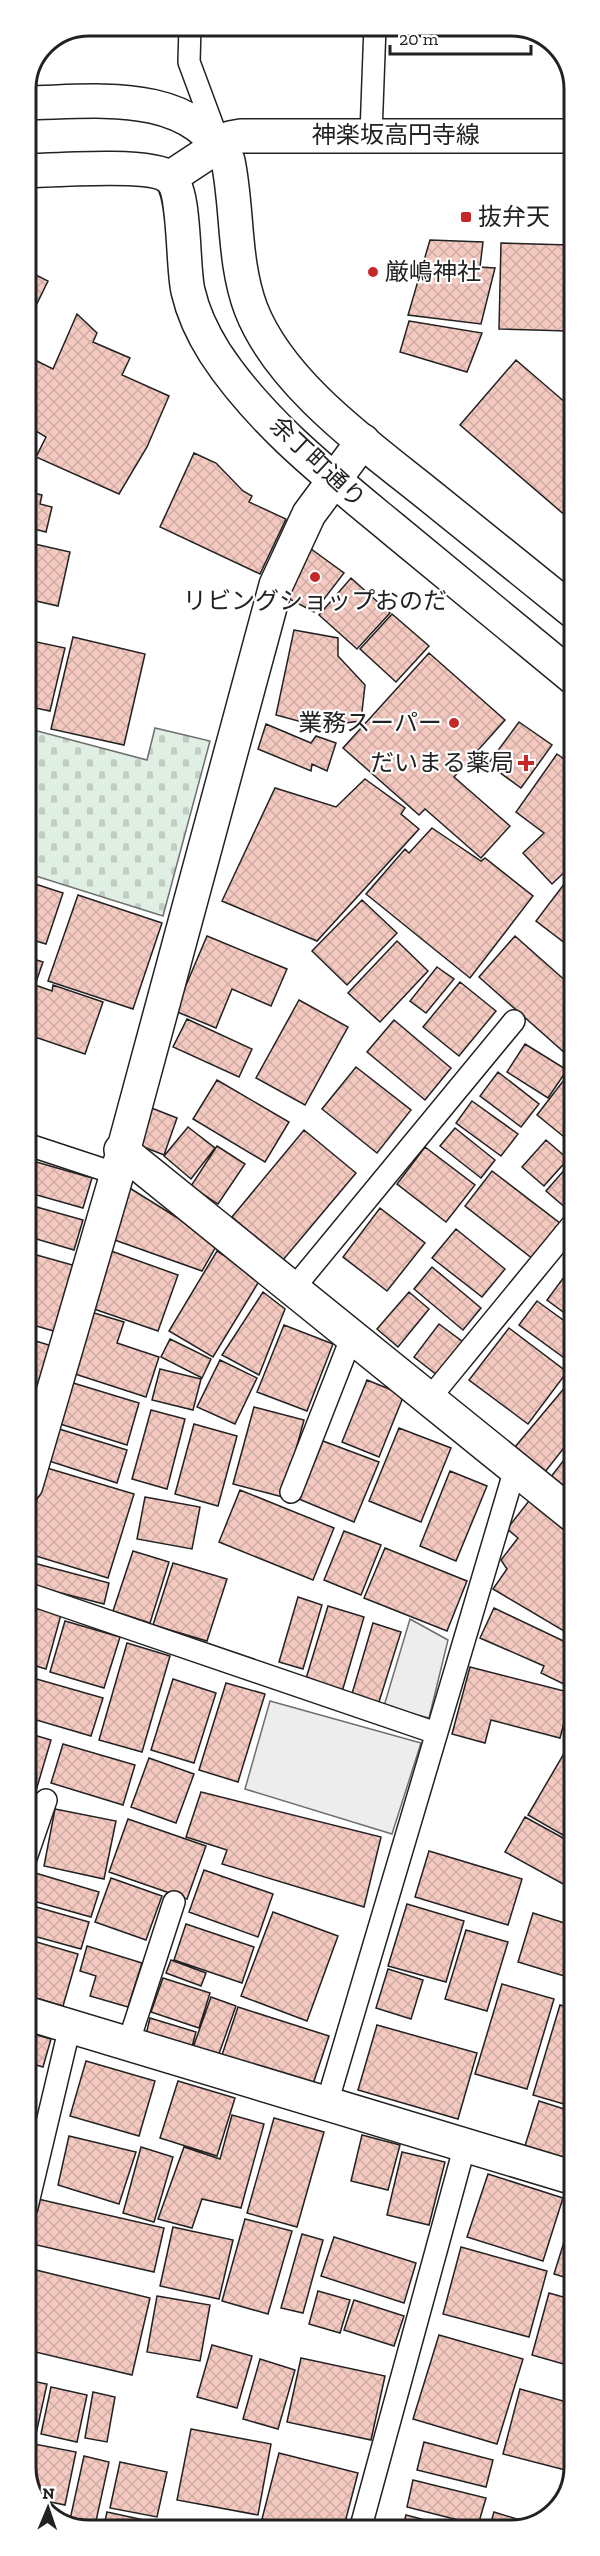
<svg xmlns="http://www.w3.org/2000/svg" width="600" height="2556" viewBox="0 0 600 2556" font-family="'Zilla Slab','Noto Sans JP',serif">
  <defs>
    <pattern id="cemetery-stones" width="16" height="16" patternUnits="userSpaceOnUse" patternTransform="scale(1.5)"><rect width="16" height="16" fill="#e0efe3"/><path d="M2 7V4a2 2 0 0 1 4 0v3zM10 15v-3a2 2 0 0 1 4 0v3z" fill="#c0cdc2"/></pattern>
    <pattern id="building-cross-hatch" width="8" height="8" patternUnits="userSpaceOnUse" patternTransform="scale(1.5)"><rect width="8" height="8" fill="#f3c9c0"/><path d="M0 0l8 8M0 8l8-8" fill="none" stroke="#d0aca5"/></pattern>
  </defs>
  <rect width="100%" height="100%" fill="#fff"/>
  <!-- cemetery -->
  <path fill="url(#cemetery-stones)" stroke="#6f6f6f" stroke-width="1.5" d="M26 728 147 760 155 728 210 741 163 916 26 873Z"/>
  <!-- parking -->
  <path fill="#ededed" stroke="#6f6f6f" stroke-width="1.5" d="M410 1619 448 1640 429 1718 384 1706Z
    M270 1701 421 1743 392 1834 245 1789Z"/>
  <!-- building -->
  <path fill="url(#building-cross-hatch)" stroke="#222" stroke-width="1.5" d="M283 26H362V30Z
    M430 240 483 242 480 267 495 268 481 324 408 315Z
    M501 243 569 245 567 331 499 329Z
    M26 270 48 281 26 326Z
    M77 314 97 333 93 342 130 358 122 375 169 396 147 447 119 494 36 457 46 437 26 425V409L32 399 26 396 27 356 53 369Z
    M409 321 482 333 467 372 400 352Z
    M516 360 574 410V523L460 425Z
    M194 453 216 463 243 491 252 496 249 502 286 519 260 574 160 527Z
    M26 491 42 495 40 504 52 507 46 532 26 527Z
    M26 542 70 552 58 606 36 601 27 640 65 648 50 711 26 706Z
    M307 546 344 573 314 612 284 596Z
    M351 578 390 613 357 649 319 615Z
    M392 614 429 646 396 682 360 649Z
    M294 630 338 638V656L365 685 361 721 345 723 339 732 276 715Z
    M73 637 145 654 124 745 51 729Z
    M429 653 505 720 454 777 510 826 481 858 425 809 419 815 343 748Z
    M519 722 552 745 521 788 488 764Z
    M266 724 311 743 316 736 336 743 327 771 312 764 311 771 258 749Z
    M557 754 574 766V863L552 884 523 853 544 833 516 812Z
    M365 779 405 808 401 814 419 829 317 941 222 901 275 788 336 807Z
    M432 828 481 861 485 858 533 896 470 978 366 894 405 849 409 853Z
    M574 871V950L536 921Z
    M26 881 63 893 46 944 26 938Z
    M78 895 162 923 133 1009 48 981Z
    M362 900 397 933 347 985 312 951Z
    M207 936 287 969 271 1006 232 989 216 1028 175 1011Z
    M515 936 568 983 574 976V1061L479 977Z
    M397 941 428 971 380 1022 348 993Z
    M26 949 29 950 27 957 43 962 35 985 52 991 53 985 103 1002 85 1054 26 1034Z
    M437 967 454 979 426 1013 410 1001Z
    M460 982 496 1011 459 1056 423 1027Z
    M299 1000 348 1027 305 1105 256 1078Z
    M187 1019 252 1049 239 1077 173 1047Z
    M394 1020 451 1068 425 1100 367 1052Z
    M525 1044 567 1070 548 1098 507 1072Z
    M356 1067 411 1110 377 1153 322 1109Z
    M498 1072 539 1104 521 1127 480 1096Z
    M567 1076 574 1082V1145L537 1115Z
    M217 1080 289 1122 265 1162 193 1119Z
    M472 1101 518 1134 501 1156 456 1123Z
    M149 1107 177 1118 164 1155 136 1144Z
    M188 1127 215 1148 191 1179 164 1156Z
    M455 1128 495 1160 481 1178 440 1146Z
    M304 1130 356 1173 283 1260 232 1217Z
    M546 1140 568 1159 544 1186 522 1167Z
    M217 1146 245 1164 218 1204 191 1186Z
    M425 1147 475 1185 446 1222 397 1184Z
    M26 1159 92 1178 83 1208 26 1192Z
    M573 1160 574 1161V1215L546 1191Z
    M492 1171 565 1227 538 1263 465 1206Z
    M128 1187 218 1243 202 1271 109 1238Z
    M26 1204 83 1220 74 1250 26 1236Z
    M380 1208 425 1243 387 1291 343 1257Z
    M456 1229 505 1269 482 1297 432 1258Z
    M111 1251 178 1275 158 1331 91 1308Z
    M217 1251 261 1278 213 1357 169 1331Z
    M26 1252 76 1266 57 1332 26 1323Z
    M432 1267 481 1308 463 1330 414 1289Z
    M564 1277 574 1284V1320L547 1300Z
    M263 1292 285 1309 259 1375 222 1355Z
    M409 1292 429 1309 398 1347 377 1329Z
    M537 1301 574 1328V1365L519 1325Z
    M91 1312 124 1322 117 1343 159 1357 146 1397 72 1373Z
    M439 1324 463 1342 437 1375 414 1357Z
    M284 1325 333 1344 307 1411 257 1392Z
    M509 1328 567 1372 528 1424 469 1380Z
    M26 1338 52 1346 41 1384 26 1379Z
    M170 1339 211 1359 202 1378 161 1357Z
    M220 1360 257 1378 235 1424 197 1407Z
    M160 1369 201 1379 193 1410 152 1400Z
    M367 1380 404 1395 379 1457 342 1442Z
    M26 1382 42 1386 26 1436Z
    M70 1382 139 1403 127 1445 57 1423Z
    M566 1386 574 1392V1435L545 1472 515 1447Z
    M254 1407 304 1420 283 1497 233 1484Z
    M151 1410 185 1419 167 1489 132 1479Z
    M194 1424 237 1436 218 1506 175 1494Z
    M56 1428 127 1450 117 1483 46 1460Z
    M399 1428 451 1448 421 1522 369 1501Z
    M323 1441 379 1462 354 1522 299 1499Z
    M574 1447V1497L550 1478Z
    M47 1468 134 1494 108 1578 26 1553V1534Z
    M450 1471 487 1486 456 1561 420 1546Z
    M240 1490 334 1528 313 1580 219 1542Z
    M145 1497 200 1507 192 1549 137 1539Z
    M532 1497 574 1530V1637L493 1589 507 1569 501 1560 518 1538 507 1529Z
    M344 1531 381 1545 361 1595 324 1580Z
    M385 1548 467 1581 447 1631 364 1598Z
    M133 1551 169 1562 150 1623 113 1611Z
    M26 1561 109 1583 104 1604 26 1584Z
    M173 1563 227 1579 207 1641 153 1625Z
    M298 1597 322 1605 303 1669 279 1662Z
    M26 1601 62 1611 46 1669 26 1663Z
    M328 1606 364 1617 342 1692 305 1682Z
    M494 1608 574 1646V1689L541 1673 544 1666 480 1638Z
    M65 1621 120 1637 104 1688 50 1672Z
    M373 1623 401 1632 378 1705 351 1697Z
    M127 1643 170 1656 142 1752 99 1740Z
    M470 1667 572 1693 560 1738 491 1720 485 1743 452 1734Z
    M26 1676 103 1698 91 1736 26 1717Z
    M173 1679 216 1693 194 1763 151 1750Z
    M226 1683 265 1694 238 1782 199 1770Z
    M27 1733 51 1740 35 1794 26 1791Z
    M63 1744 135 1765 123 1805 51 1783Z
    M566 1750 574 1755V1827L568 1838 528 1815Z
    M149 1758 194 1774 176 1823 131 1807Z
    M201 1792 381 1837 364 1907 222 1864 227 1850 186 1837Z
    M55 1809 116 1821 104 1879 44 1866Z
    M525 1817 574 1844V1890L505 1852Z
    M128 1819 206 1846 187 1899 109 1872Z
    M429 1851 522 1879 508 1925 415 1897Z
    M204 1870 273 1894 258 1937 189 1912Z
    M32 1872 99 1892 91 1917 26 1899Z
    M111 1878 162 1896 146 1940 95 1922Z
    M26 1904 89 1922 81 1949 26 1934Z
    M407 1904 464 1921 446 1982 388 1966Z
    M273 1912 338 1936 307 2021 241 1996Z
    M533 1913 574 1926V1979L518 1962Z
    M186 1924 254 1947 242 1983 174 1960Z
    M466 1930 508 1942 487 2011 445 1999Z
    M26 1939 78 1954 63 2006 26 1995Z
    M87 1946 142 1963 128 2007 90 1996 96 1976 80 1971Z
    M171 1960 206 1973 201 1986 166 1973Z
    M388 1969 423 1980 411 2019 376 2008Z
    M163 1978 210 1993 199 2028 151 2012Z
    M502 1984 554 1999 527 2089 475 2074Z
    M211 1997 236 2006 215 2065 190 2056Z
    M560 2005 574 2009V2107L533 2095Z
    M238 2007 329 2036 310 2093 219 2064Z
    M150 2018 196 2032 190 2054 145 2039Z
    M377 2025 477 2053 458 2119 358 2090Z
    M26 2032 51 2039 43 2067 26 2062Z
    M86 2061 155 2081 139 2136 70 2116Z
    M26 2070 32 2072 26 2088Z
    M178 2081 235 2098 217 2156 160 2138Z
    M539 2101 574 2112V2145L569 2163 524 2149Z
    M232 2115 264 2124 241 2208 202 2199 192 2228 158 2219 184 2147 220 2159Z
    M274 2118 324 2132 297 2227 247 2213Z
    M362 2135 400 2145 388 2190 351 2181Z
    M69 2136 136 2152 119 2204 58 2185Z
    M141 2147 173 2157 154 2222 123 2213Z
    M402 2152 445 2162 429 2225 387 2215Z
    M488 2174 563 2198 543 2261 467 2237Z
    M38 2199 164 2228 154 2272 28 2243Z
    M574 2210V2280L554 2274Z
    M245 2219 292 2231 268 2314 222 2301Z
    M173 2227 233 2240 219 2299 160 2286Z
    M302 2234 323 2240 303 2313 281 2308Z
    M334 2237 416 2263 404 2303 321 2276Z
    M461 2247 547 2271 529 2337 443 2314Z
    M32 2269 150 2298 132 2375 27 2350V2290Z
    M318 2291 350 2300 340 2333 309 2324Z
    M549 2293 574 2300V2367L532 2355Z
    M157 2296 210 2305 200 2361 147 2352Z
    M354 2300 404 2316 394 2346 344 2330Z
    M439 2335 523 2359 497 2444 413 2419Z
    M212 2345 252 2356 237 2408 197 2397Z
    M301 2358 385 2376 371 2440 287 2422Z
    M260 2359 295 2370 278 2429 243 2419Z
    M27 2380 47 2384 36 2434 27 2432Z
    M51 2387 87 2395 77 2442 41 2434Z
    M520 2389 574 2404 573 2472 503 2454Z
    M93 2392 115 2397 107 2442 85 2438Z
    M191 2429 271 2444 258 2515 177 2500Z
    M424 2442 493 2460 486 2487 417 2470Z
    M29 2443 76 2452 65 2505 37 2499 27 2479Z
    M279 2453 358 2473 343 2530H304L262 2519Z
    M84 2456 109 2462 94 2530H81L69 2524Z
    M120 2462 167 2472 157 2517 110 2508Z
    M413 2480 486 2498 478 2525 407 2507Z
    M107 2512 149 2521 147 2530H103Z
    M494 2512 533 2524 523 2529H489Z
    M406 2515 460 2529 402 2530Z"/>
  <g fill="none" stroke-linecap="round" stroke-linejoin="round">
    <defs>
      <path id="lane" d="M190 26 189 62 218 140
        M371 134 375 26
        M26 1144 117 1174
        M293 1289 514 1021
        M429 1399 571 1226
        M291 1492 352 1336
        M26 1593 436 1733
        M26 1858 46 1800
        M128 2044 174 1902
        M327 2103 515 1469
        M27 2207 70 2026
        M360 2530 465 2145"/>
      <path id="street" d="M121 1150 574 1516
        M26 1485 117 1174 276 585 309 514 363 441
        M26 2013 574 2178"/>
      <path id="secondary" d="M171 177 230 138 241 136H573"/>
      <path id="primary" d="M26 103C94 102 191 87 228 161 238 209 233 261 251 309 280 384 367 445 429 495 477 534 525 573 574 612
        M26 171C53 170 151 163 169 177 186 189 182 266 188 291 193 313 203 334 215 353 260 422 329 476 392 528 452 578 513 628 574 678"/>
    </defs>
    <!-- lane casing -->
    <use href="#lane" stroke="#222" stroke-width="24"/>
    <!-- street casing -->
    <use href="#street" stroke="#222" stroke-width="36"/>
    <!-- secondary casing -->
    <use href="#secondary" stroke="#222" stroke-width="36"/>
    <!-- primary casing -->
    <use href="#primary" stroke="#222" stroke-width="36"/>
    <!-- lane -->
    <use href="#lane" stroke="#fff" stroke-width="21"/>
    <!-- street -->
    <use href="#street" stroke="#fff" stroke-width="33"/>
    <!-- secondary -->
    <use href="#secondary" stroke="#fff" stroke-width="33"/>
    <!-- primary -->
    <use href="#primary" stroke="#fff" stroke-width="33"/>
  </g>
  <!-- markers -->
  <g fill="#c62828" stroke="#fff" stroke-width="2">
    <rect x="460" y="211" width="12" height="12" rx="3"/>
    <circle cx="373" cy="272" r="6"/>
    <circle cx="315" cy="577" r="6"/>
    <circle cx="454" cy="723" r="6"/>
    <path d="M523 754h6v6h6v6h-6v6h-6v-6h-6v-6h6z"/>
  </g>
  <g text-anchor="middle" stroke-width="4.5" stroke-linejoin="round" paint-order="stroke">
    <!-- street labels -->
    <g font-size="24" fill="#222" stroke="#fff">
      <text x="396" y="143">神楽坂高円寺線</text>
      <text transform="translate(318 462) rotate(43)" y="8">余丁町通り</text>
    </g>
    <!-- poi labels -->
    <g font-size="24" fill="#222" stroke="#fff" text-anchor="start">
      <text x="478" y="225">抜弁天</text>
      <text x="385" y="280">厳嶋神社</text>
      <text x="315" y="609" text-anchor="middle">リビングショップおのだ</text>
      <text x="442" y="731" text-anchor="end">業務スーパー</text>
      <text x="514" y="771" text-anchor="end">だいまる薬局</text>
    </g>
  </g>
  <!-- crop -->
  <path d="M0 0H600V2556H0ZM89 36H511A53 53 0 0 1 564 89V2467A53 53 0 0 1 511 2520H89A53 53 0 0 1 36 2467V89A53 53 0 0 1 89 36Z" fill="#fff" fill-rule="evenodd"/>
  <path fill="none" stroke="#222" stroke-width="3" d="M89 36H511A53 53 0 0 1 564 89V2467A53 53 0 0 1 511 2520H89A53 53 0 0 1 36 2467V89A53 53 0 0 1 89 36Z"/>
  <!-- north arrow -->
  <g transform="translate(48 2508) rotate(2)" stroke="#ffffff" stroke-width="4.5" paint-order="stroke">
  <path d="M0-4.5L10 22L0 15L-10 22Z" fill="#222222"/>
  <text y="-9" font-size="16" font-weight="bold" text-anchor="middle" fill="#222222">N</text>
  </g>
  <!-- scale -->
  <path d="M390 45v9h141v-9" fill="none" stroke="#222222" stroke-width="3"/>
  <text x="399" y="45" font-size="18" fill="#222222" stroke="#ffffff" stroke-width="4.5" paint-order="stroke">20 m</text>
</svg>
